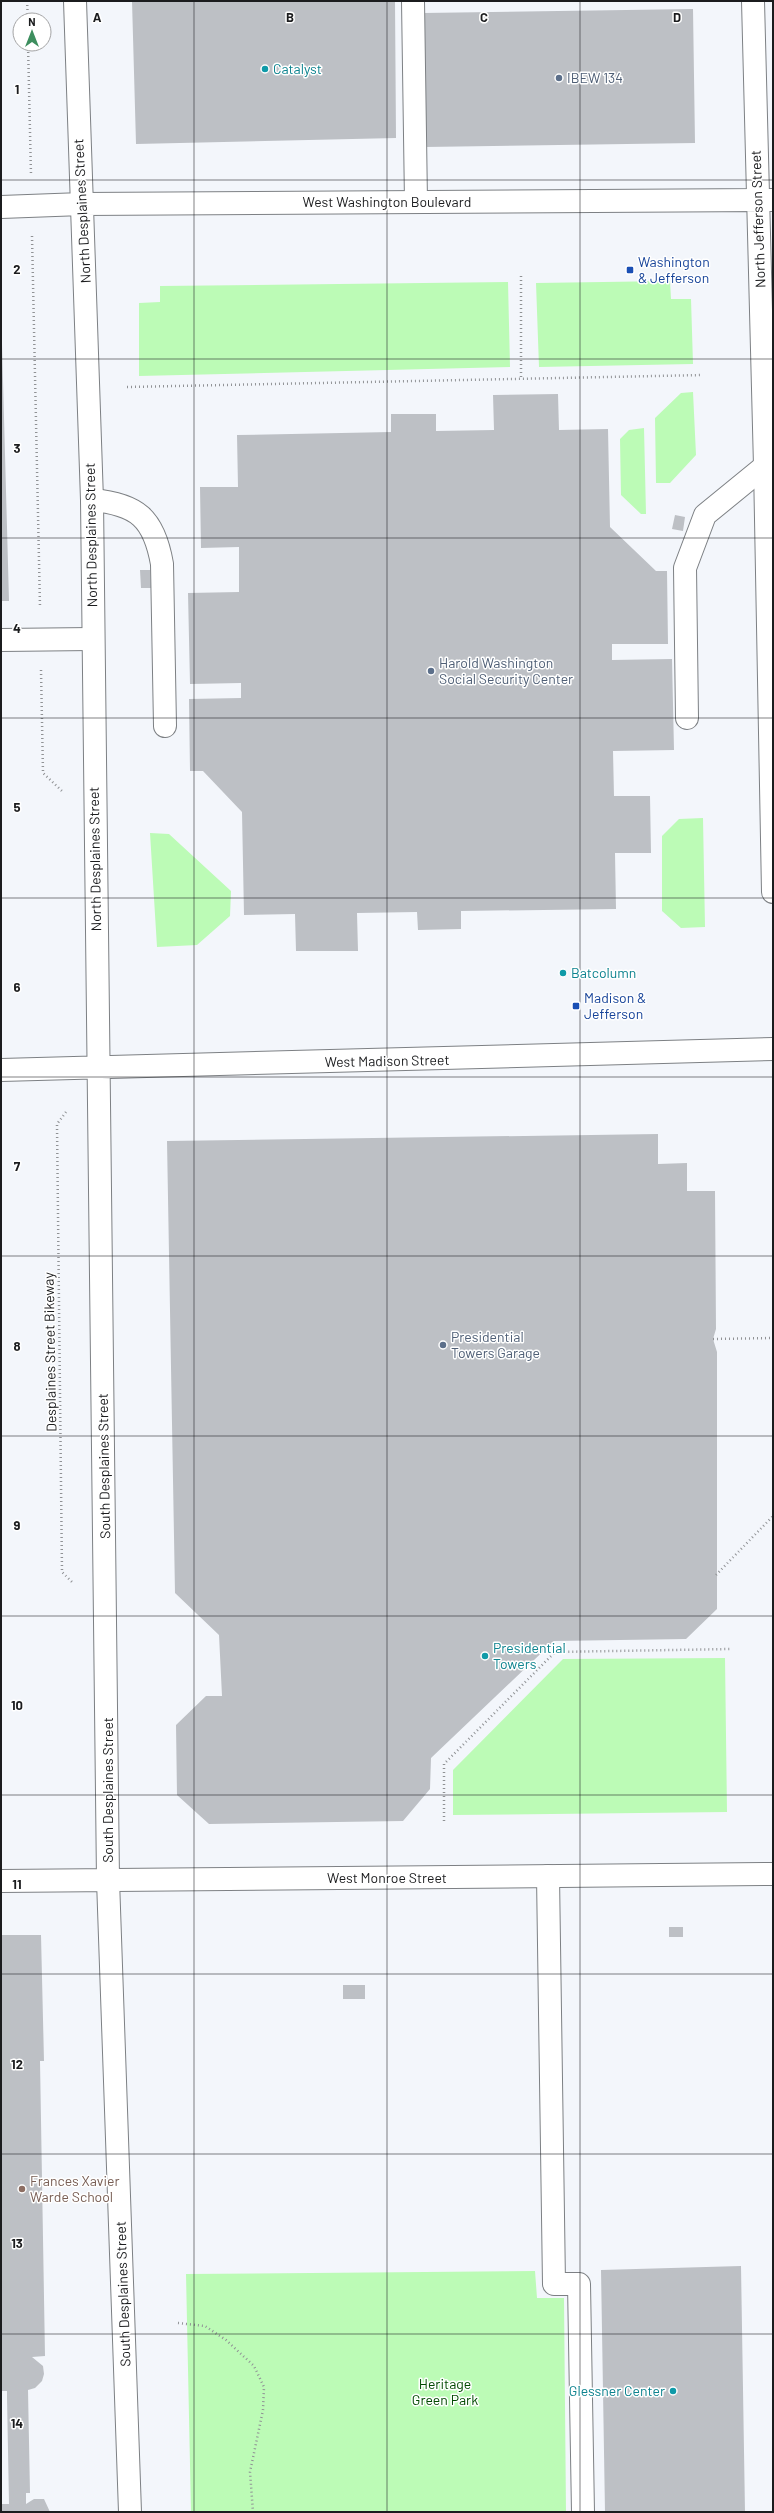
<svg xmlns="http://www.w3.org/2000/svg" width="774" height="2513" viewBox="0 0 774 2513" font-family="Barlow,sans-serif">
  <rect width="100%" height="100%" fill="#f3f6fb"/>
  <!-- green -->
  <path fill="#bcfbb6" d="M670 281 671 299H691L693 364 539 367 536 283Z
    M508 282 510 367 139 376V303L160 302V286Z
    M693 392 696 455 670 483H656L655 418 681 393Z
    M644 428 646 514H641L621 495 620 439 629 430Z
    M703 818 705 927 681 928 662 911V836L679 819Z
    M150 833 169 834 231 891 230 916 197 945 157 947Z
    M725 1658 727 1812 453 1815V1770L563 1659Z
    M535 2271 537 2298H564L566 2512H191L186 2274Z"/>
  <!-- building -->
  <path fill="#bdc0c5" d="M132 1H395L396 138 136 144Z
    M693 9 695 143 425 147 423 13Z
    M1 307 9 601H1Z
    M558 394 559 430 608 429 610 527 656 571H667L668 644H612V660L672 659 674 750 613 751 614 796H650L651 853H615L616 909 461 911V929L418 930 417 912 357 913 358 951H296L295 914 244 915 242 812 203 771H190L189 699 241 698V683L190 684 188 593 239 592V547L201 548 200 487H238L237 435 391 432V414H436V431L494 430 493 395Z
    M675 515 685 517 683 531 672 529Z
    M140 570H150L151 588H141Z
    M658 1134V1164L687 1163V1191H715L716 1329 713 1339 717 1352V1609L686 1639 554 1641 431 1758 430 1789 403 1821 209 1824 177 1795 176 1725 206 1696H222L219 1635 175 1593 167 1141Z
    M669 1927H683V1937H669Z
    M1 1935H41L44 2061H40L45 2356 32 2357 43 2366 44 2374 42 2381 35 2388 28 2390 30 2493H26V2504L34 2499H44L50 2512H1V2504H9L7 2397V2391H1Z
    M343 1985H365V1999H343Z
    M741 2266 745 2512H605L601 2270Z"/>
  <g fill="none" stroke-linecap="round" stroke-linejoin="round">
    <defs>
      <path id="lane" d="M413 1 416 202
        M92 500C137 504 154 518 162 564L165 726
        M1 640 92 639
        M687 718 685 568 705 515 765 466
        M548 1876 554 2284H579L583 2512"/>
      <path id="secondary" d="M75 1 92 500 108 1880 130 2512
        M753 1 765 466 773 892
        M1 207 82 204 773 200
        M1 1070 773 1049
        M1 1881 773 1874"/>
    </defs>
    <!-- lane casing -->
    <use href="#lane" stroke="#7d8084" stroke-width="24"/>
    <!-- secondary casing -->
    <use href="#secondary" stroke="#7d8084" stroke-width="24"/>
    <!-- path -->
    <path stroke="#909295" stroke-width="2.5" stroke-dasharray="1 3" stroke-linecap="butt" d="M27 1 28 20
      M28 44 31 175
      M32 236 40 607
      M521 276V378
      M127 387 702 375
      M41 670 43 773 64 793
      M66 1112 57 1124 62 1572 72 1582
      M713 1339 773 1338
      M716 1575 773 1516
      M444 1821V1764L555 1652 731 1649
      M178 2323 205 2326 226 2340 254 2366 264 2387 263 2410 250 2472 253 2512"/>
    <!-- lane -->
    <use href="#lane" stroke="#fff" stroke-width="22"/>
    <!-- secondary -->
    <use href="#secondary" stroke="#fff" stroke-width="22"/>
  </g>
  <!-- grid -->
  <path fill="none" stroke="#1b1c1e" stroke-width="1" stroke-opacity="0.55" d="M194 1V2512M387 1V2512M580 1V2512M1 180H773M1 359H773M1 538H773M1 718H773M1 898H773M1 1077H773M1 1256H773M1 1436H773M1 1616H773M1 1795H773M1 1974H773M1 2154H773M1 2334H773"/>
  <!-- markers -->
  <g fill="#0f9aa8" stroke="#fff" stroke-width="1.5">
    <circle cx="265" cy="69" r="4"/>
    <circle cx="563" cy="973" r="4"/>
    <circle cx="485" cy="1656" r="4"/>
    <circle cx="673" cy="2391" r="4"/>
  </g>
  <g fill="#5c6f8a" stroke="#fff" stroke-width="1.5">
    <circle cx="559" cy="78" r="4"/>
    <circle cx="431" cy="671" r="4"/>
    <circle cx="443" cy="1345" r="4"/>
  </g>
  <g fill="#1a4fb4" stroke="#fff" stroke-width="1.5">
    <rect x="626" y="266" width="8" height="8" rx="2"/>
    <rect x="572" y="1002" width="8" height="8" rx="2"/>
  </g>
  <circle fill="#8d6e63" stroke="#fff" stroke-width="1.5" cx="22" cy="2189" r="4"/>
  <g text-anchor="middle" stroke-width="3" stroke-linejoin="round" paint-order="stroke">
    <!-- culture labels -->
    <g font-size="14" fill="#0d838f" stroke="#fff" text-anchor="start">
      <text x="273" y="74">Catalyst</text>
      <text x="571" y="978">Batcolumn</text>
      <text x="493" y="1653">Presidential<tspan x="493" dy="16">Towers</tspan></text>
      <text x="665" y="2396" text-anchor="end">Glessner Center</text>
    </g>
    <!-- service labels -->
    <g font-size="14" fill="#4e5e75" stroke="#fff" text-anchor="start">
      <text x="567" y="83">IBEW 134</text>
      <text x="439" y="668">Harold Washington<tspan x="439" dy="16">Social Security Center</tspan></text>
      <text x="451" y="1342">Presidential<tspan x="451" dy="16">Towers Garage</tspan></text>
    </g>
    <!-- street labels -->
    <g font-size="14" fill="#1b1c1e" stroke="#fff">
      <text x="387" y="207">West Washington Boulevard</text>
      <text transform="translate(82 211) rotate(-93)" y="5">North Desplaines Street</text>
      <text transform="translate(758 219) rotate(-92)" y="5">North Jefferson Street</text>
      <text transform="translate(91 535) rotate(-91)" y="5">North Desplaines Street</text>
      <text transform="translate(95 859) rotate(-91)" y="5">North Desplaines Street</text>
      <text transform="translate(387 1061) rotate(-1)" y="5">West Madison Street</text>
      <text transform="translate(50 1352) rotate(-91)" y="5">Desplaines Street Bikeway</text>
      <text transform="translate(104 1466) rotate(-91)" y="5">South Desplaines Street</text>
      <text transform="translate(108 1790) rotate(-90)" y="5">South Desplaines Street</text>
      <text x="387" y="1883">West Monroe Street</text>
      <text transform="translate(123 2294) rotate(-92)" y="5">South Desplaines Street</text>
    </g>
    <!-- transit labels -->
    <g font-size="14" fill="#164399" stroke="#fff" text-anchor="start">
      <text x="638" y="267">Washington<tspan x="638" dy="16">&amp; Jefferson</tspan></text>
      <text x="584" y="1003">Madison &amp;<tspan x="584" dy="16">Jefferson</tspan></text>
    </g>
    <!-- education labels -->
    <g font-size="14" fill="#785e54" stroke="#fff" text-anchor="start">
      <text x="30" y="2186">Frances Xavier<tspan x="30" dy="16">Warde School</tspan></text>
    </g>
    <!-- park labels -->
    <g font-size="14" fill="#014a00" stroke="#fff">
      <text x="445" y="2389">Heritage<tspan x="445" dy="16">Green Park</tspan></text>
    </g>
  </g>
  <g font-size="13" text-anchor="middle" font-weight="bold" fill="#1b1c1e" stroke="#fff" stroke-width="3" stroke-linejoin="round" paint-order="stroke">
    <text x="97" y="22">A</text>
    <text x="290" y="22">B</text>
    <text x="484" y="22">C</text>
    <text x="677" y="22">D</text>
    <text x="17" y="94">1</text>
    <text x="17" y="274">2</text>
    <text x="17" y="453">3</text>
    <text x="17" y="633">4</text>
    <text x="17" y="812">5</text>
    <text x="17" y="992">6</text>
    <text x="17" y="1171">7</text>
    <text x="17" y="1351">8</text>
    <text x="17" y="1530">9</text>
    <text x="17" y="1710">10</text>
    <text x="17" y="1889">11</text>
    <text x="17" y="2069">12</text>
    <text x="17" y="2248">13</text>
    <text x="17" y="2428">14</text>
  </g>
  <!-- border -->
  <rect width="774" height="2513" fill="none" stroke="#1b1c1e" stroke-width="4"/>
  <!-- north arrow -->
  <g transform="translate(32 32)"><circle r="19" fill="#ffffff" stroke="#a4a4a5"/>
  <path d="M0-3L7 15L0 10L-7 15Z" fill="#3d8e5e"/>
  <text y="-6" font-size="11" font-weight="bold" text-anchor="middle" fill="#1b1c1e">N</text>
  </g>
</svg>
